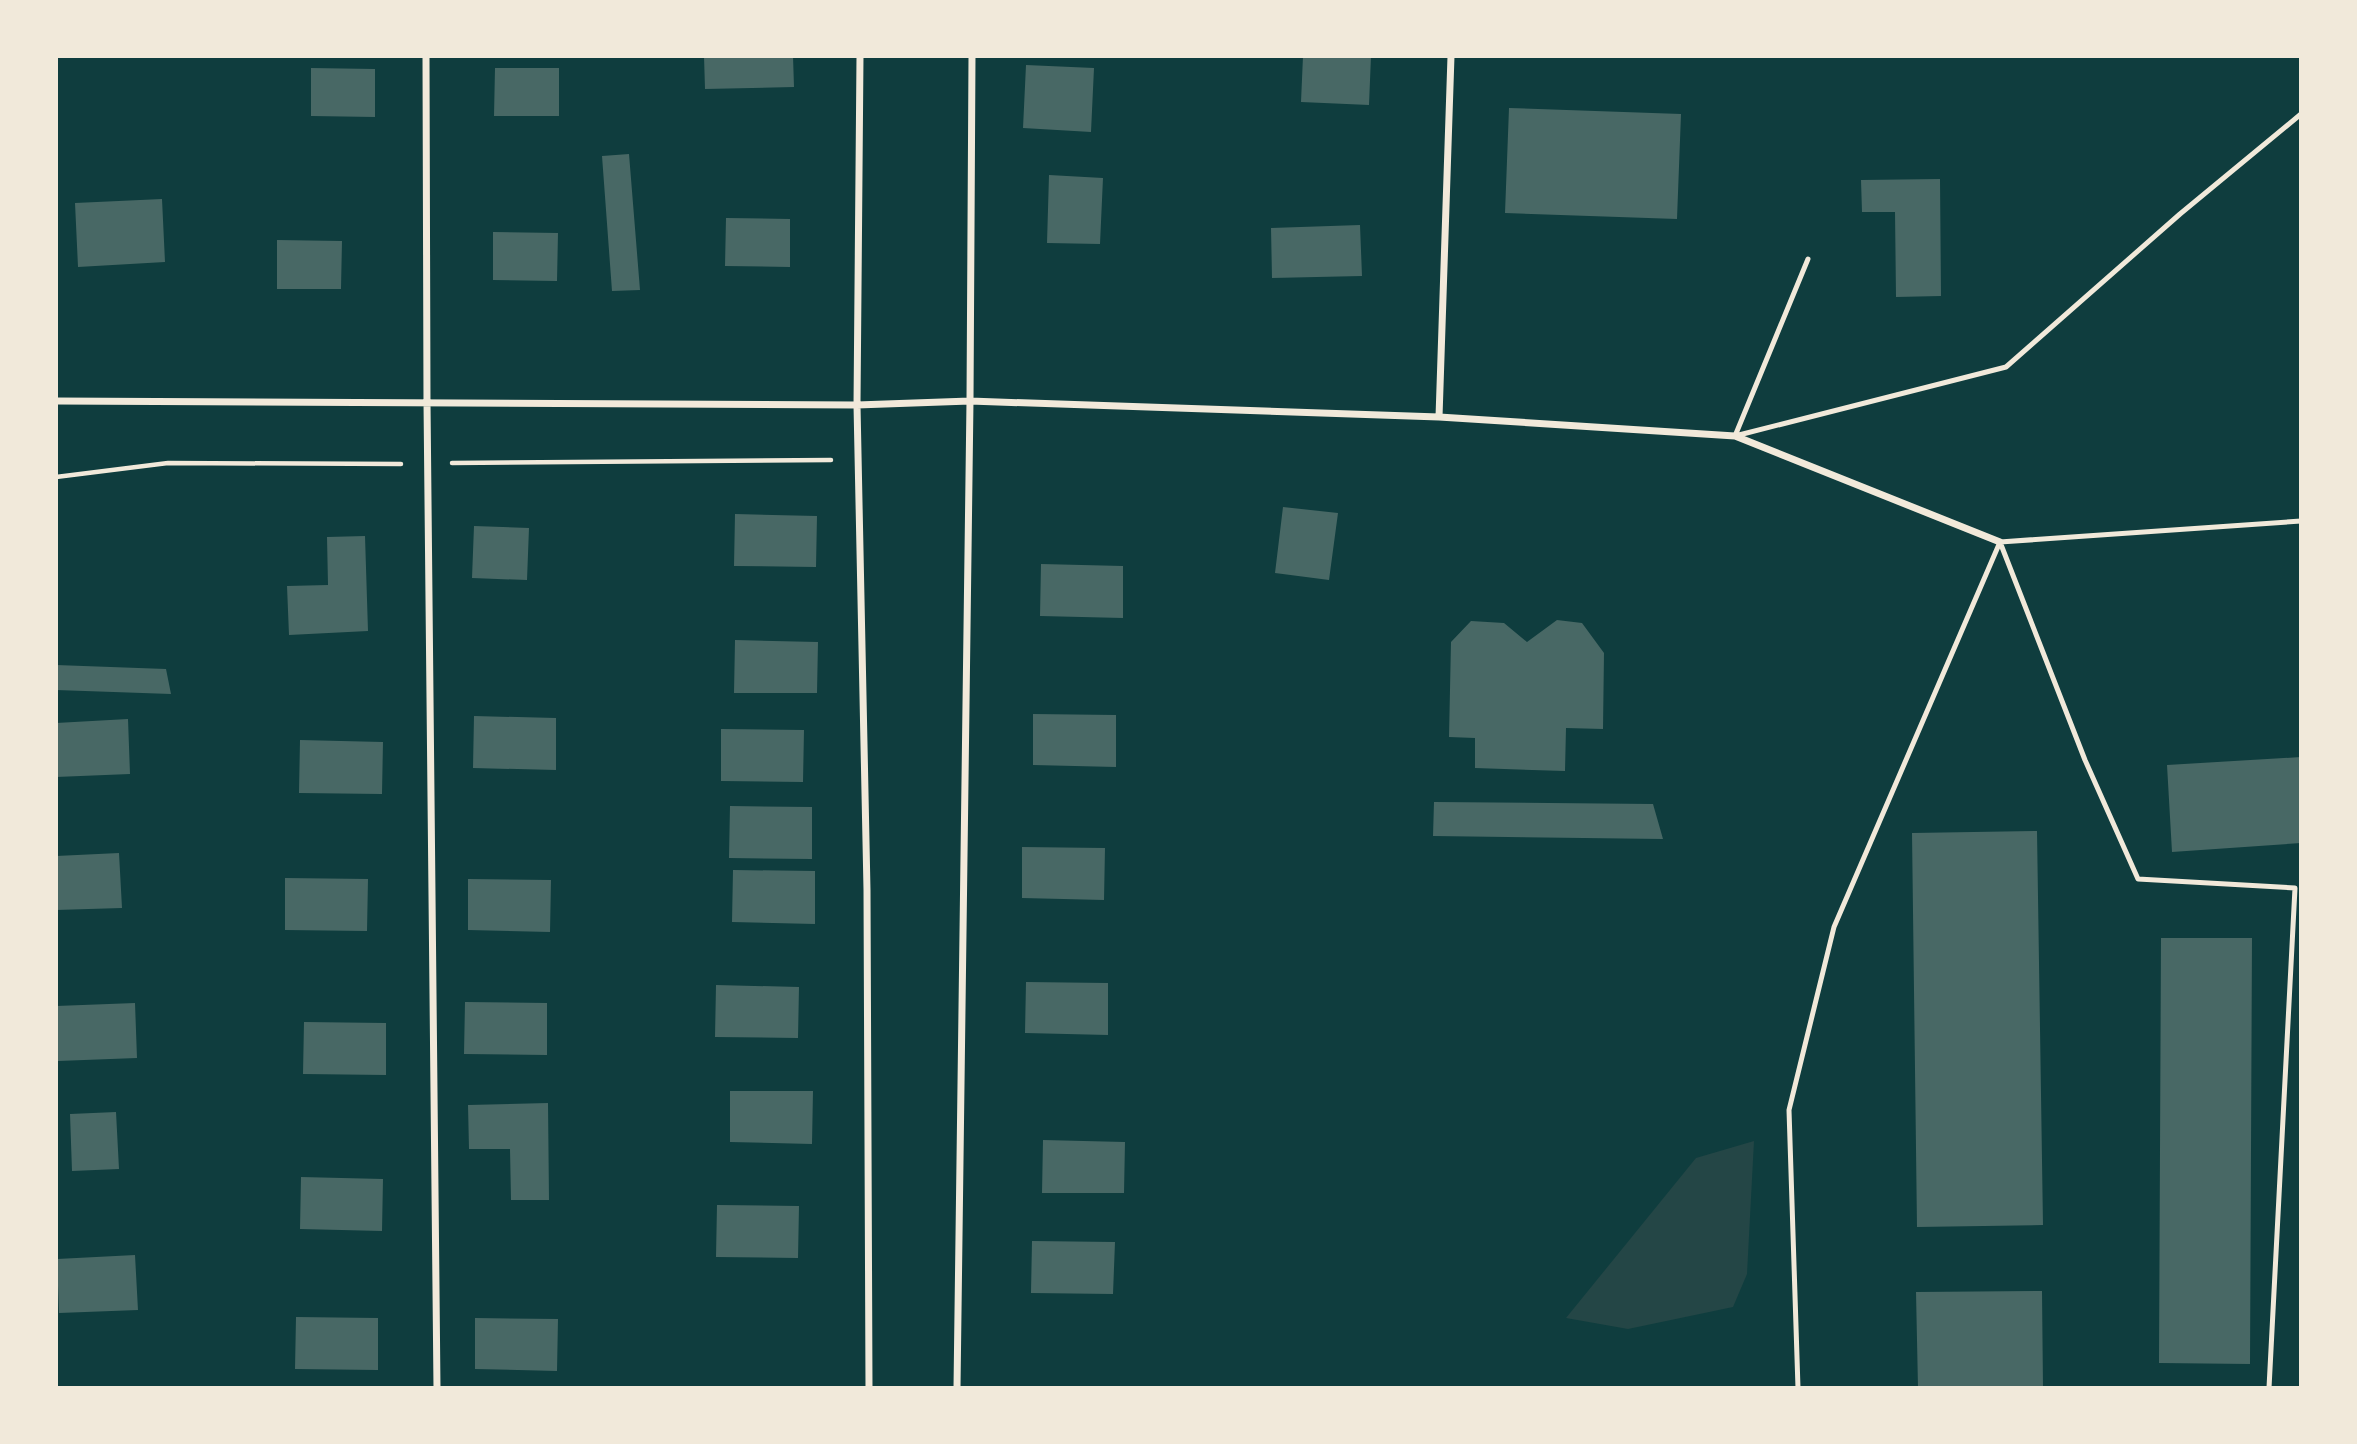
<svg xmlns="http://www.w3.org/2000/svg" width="2357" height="1444" viewBox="0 0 2357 1444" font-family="'Fira Sans Condensed',sans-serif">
  <rect width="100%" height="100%" fill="#0f3d3e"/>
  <!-- green -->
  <path fill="#244646" d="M1754 1141 1747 1274 1733 1307 1628 1329 1566 1318 1696 1158Z"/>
  <!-- building -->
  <path fill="#486865" d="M704 56H793L794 87 705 89Z
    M1303 56H1371L1369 105 1301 102Z
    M1026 65 1094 68 1091 132 1023 128Z
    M311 68 375 69V117L311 116Z
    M495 68H559V116H494Z
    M1509 108 1681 114 1677 219 1505 213Z
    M629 154 640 290 612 291 602 156Z
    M1049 175 1103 178 1100 244 1047 243Z
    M1940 179 1941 296 1896 297 1895 212H1862L1861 180Z
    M162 199 165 262 78 267 75 203Z
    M726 218 790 219V267L725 266Z
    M1360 225 1362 276 1272 278 1271 228Z
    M493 232 558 233 557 281 493 280Z
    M277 240 342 241 341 289H277Z
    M1283 507 1338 513 1329 580 1275 573Z
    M735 514 817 516 816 567 734 566Z
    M474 526 529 528 527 580 472 578Z
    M365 536 368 631 289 635 287 586 328 585 327 537Z
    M1041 564 1123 566V618L1040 616Z
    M1557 620 1582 623 1604 653 1603 729 1566 728 1565 771 1475 768V738L1449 737 1451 642 1471 621 1504 623 1527 642Z
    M735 640 818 642 817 693H734Z
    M56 665 166 669 171 694 56 690Z
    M1033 714 1116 715V767L1033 765Z
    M474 716 556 718V770L473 768Z
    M128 719 130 774 56 777V723Z
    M721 729 804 730 803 782 721 781Z
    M300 740 383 742 382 794 299 793Z
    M2301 757V843L2172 852 2167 765Z
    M1434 802 1653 804 1663 839 1433 836Z
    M730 806 812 807V859L729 858Z
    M2037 831 2043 1225 1917 1227 1912 833Z
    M1022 847 1105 848 1104 900 1022 898Z
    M119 853 122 908 56 910V856Z
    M733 870 815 871V924L732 922Z
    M285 878 368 879 367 931 285 930Z
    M468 879 551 880 550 932 468 930Z
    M2161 938H2252L2250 1364 2159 1363Z
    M1026 982 1108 983V1035L1025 1033Z
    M716 985 799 987 798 1038 715 1037Z
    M465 1002 547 1003V1055L464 1054Z
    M135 1003 137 1058 58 1061 56 1006Z
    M304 1022 386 1023V1075L303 1074Z
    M730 1091H813L812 1144 730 1142Z
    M548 1103 549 1200H511L510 1149H469L468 1105Z
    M116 1112 119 1169 72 1171 70 1114Z
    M1043 1140 1125 1142 1124 1193H1042Z
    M301 1177 383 1179 382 1231 300 1229Z
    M717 1205 799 1206 798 1258 716 1257Z
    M1032 1241 1115 1242 1113 1294 1031 1293Z
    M135 1255 138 1310 59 1313 57 1259Z
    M2042 1291 2043 1388H1918L1916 1292Z
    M296 1317 378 1318V1370L295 1369Z
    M475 1318 558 1319 557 1371 475 1369Z"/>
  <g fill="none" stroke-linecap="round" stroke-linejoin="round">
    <!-- path -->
    <path stroke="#f1e9da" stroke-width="4.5" d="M452 463 831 460
      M56 477 168 463 401 464"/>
    <!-- service -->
    <path stroke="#f1e9da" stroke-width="5" d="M1735 436 2006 367 2180 214 2301 114
      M1735 436 1808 259
      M2000 542 2085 760 2138 879 2295 888 2269 1388
      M2000 542 2301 521
      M1798 1388 1789 1110 1834 927 2000 542"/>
    <!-- minor -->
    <path stroke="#f1e9da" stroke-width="7" d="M426 56 427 402 437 1388
      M860 56 857 405 867 890 869 1388
      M56 401 857 405 970 401 1439 417 1735 436 2000 542
      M1439 417 1451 56
      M957 1388 970 401 972 56"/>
  </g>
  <!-- border -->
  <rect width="2357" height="1444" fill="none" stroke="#f1e9da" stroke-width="116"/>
</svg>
